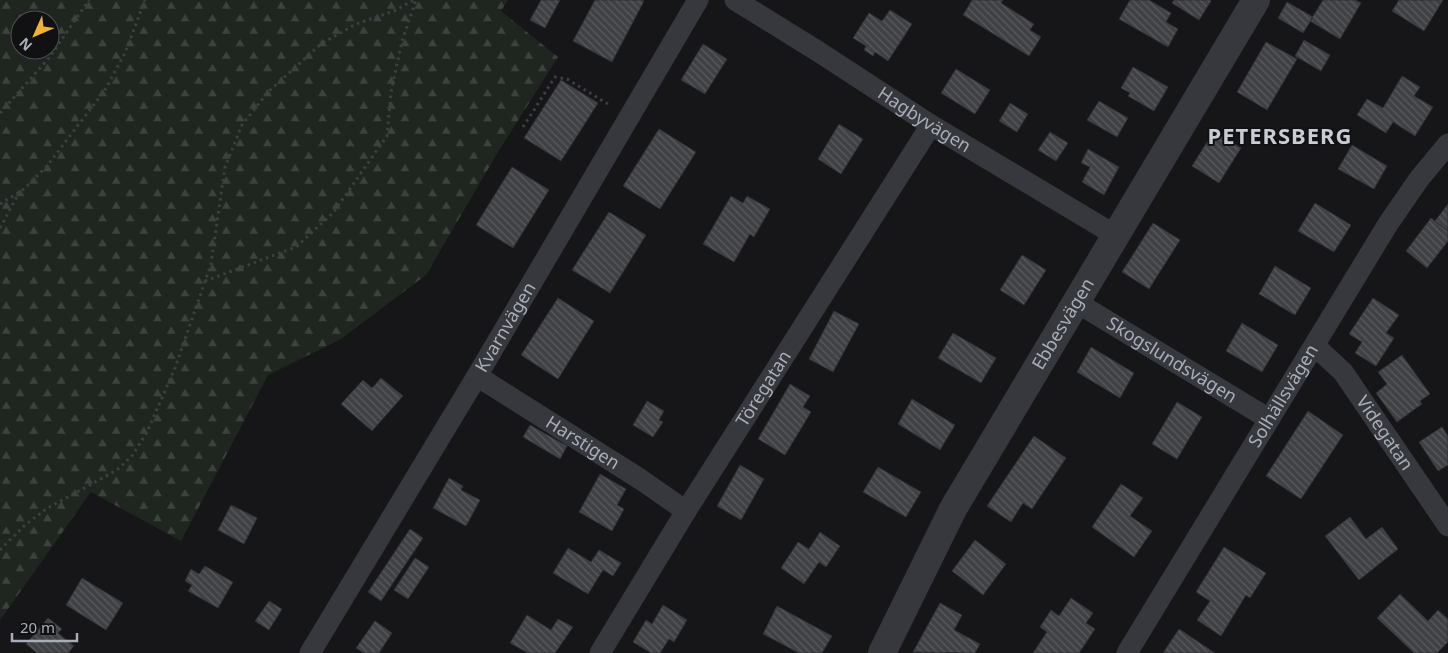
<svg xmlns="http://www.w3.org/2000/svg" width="1448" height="653" viewBox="0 0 1448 653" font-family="'Noto Sans',sans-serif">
  <defs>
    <pattern id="forest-firs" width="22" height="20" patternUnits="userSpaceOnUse" patternTransform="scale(1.25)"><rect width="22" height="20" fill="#1e261f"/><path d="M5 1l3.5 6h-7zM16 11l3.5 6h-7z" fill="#3c433d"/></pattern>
    <pattern id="building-back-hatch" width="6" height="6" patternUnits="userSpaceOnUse" patternTransform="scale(1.25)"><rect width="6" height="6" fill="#404145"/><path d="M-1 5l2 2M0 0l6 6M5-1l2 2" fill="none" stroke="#595a5e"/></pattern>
  </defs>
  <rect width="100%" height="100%" fill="#161618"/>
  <!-- forest -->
  <path fill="url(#forest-firs)" fill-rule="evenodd" d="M0 0H508L501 11 558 57 498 152 426 275 341 339 268 375 181 541 91 492 0 620ZM20 20H50V50H20Z"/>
  <!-- building -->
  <path fill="url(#building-back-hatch)" stroke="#303034" d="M541 0H560L545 28 530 20Z
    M595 0H641L644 1 612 62 573 41Z
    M972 0H1003L1001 3 1034 24 1030 30 1041 37 1029 56 963 15Z
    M1130 0H1149L1171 13 1166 22 1178 29 1168 47 1119 19Z
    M1174 0H1210L1211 1 1199 20 1172 3Z
    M1323 0H1355L1361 3 1340 39 1310 21Z
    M1399 0H1443L1424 31 1392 11Z
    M1287 2 1313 17 1303 33 1278 18Z
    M890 10 912 24 888 61 875 52 873 56 864 50 866 46 853 38 869 13 882 21Z
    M1304 40 1330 55 1321 71 1295 56Z
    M1266 42 1297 59 1267 110 1237 92Z
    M703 44 727 59 705 94 681 80Z
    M1133 67 1168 87 1154 111 1128 96 1130 93 1121 88Z
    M956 69 990 90 975 114 941 93Z
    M1402 76 1420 87 1414 96 1433 107 1415 136 1393 122 1386 133 1357 115 1367 99 1383 108Z
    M561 80 598 103 561 161 524 138Z
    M1099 101 1128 118 1117 137 1087 120Z
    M1010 103 1028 114 1017 132 999 121Z
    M839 124 863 139 841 174 818 159Z
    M659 129 696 152 660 209 623 186Z
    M1214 131 1241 148 1219 183 1192 166Z
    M1050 132 1068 143 1056 161 1038 150Z
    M1352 145 1387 166 1374 189 1338 169Z
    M1088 149 1119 167 1104 195 1082 182 1090 167 1081 163Z
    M512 167 549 190 513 248 476 225Z
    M731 196 743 203 747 196 770 209 754 237 750 234 734 262 703 244Z
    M1315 203 1351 225 1334 252 1298 231Z
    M1448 204V231L1435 221Z
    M609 212 646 235 610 293 572 270Z
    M1431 218 1448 231V241L1427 268 1406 251Z
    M1153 223 1180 240 1149 289 1122 272Z
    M1022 255 1046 270 1024 305 1000 290Z
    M1275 266 1311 288 1295 315 1259 294Z
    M558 298 594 321 558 379 521 355Z
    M1373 298 1399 315 1386 333 1394 338 1376 366 1355 353 1362 342 1349 334Z
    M834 311 859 324 833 372 809 359Z
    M1242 323 1278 345 1262 372 1226 351Z
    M953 333 996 358 981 383 938 358Z
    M1091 347 1134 373 1120 398 1077 372Z
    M1402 355 1430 394 1420 401 1422 404 1397 422 1376 393 1387 384 1378 372Z
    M381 378 403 396 372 431 341 404 363 380 372 388Z
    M790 384 810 396 803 407 811 412 785 455 758 439Z
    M912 399 955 425 940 450 898 424Z
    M647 401 664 411 659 420 663 422 653 437 633 425Z
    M1177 402 1202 417 1177 459 1152 444Z
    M1308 411 1343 435 1301 499 1266 476Z
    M530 425 567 446 560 459 523 437Z
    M1442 427 1448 436V465L1438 471 1419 442Z
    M1034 436 1066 458 1032 509 1023 503 1011 522 987 506Z
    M740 465 764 479 741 520 717 506Z
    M878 467 921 492 906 517 863 492Z
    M600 474 626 489 617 505 624 509 612 531 579 512Z
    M449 478 463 486 461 490 480 500 466 526 433 508Z
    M1121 484 1143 498 1130 516 1152 531 1134 557 1092 527Z
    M231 505 257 518 244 544 218 530Z
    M1350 517 1366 539 1382 527 1398 549 1359 580 1325 536Z
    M410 529 423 538 381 601 368 592Z
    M820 532 840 546 826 567 819 562 804 584 781 568 798 542 809 549Z
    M975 540 1006 564 983 595 952 571Z
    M1224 547 1266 573 1250 598 1246 595 1221 636 1197 620 1210 601 1196 592Z
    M568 548 591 562 599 550 621 563 613 576 603 570 588 594 553 573Z
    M415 558 429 567 408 599 394 590Z
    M205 566 233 582 218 608 188 591 192 585 185 581 191 569 199 574Z
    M82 578 123 603 106 630 66 605Z
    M1400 594 1428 621 1438 610 1448 619V642L1437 653H1414L1377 618Z
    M1071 598 1093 613 1086 623 1095 629 1079 653H1033L1047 632 1040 627 1051 610 1059 616Z
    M269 601 282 609 269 630 255 621Z
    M940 603 962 615 954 630 980 644 975 653 913 652Z
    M663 605 687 620 674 642 669 639 660 653H651L633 642 646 620 652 624Z
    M777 606 832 636 822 653H799L763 634Z
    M527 615 551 630 558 619 573 627 555 653H528L510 643Z
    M48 618 62 629 58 633 74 646 68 653H37L26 644Z
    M375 621 392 633 379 653H364L356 648Z
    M1179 629 1215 653H1163Z"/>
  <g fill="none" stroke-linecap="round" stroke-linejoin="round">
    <!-- path -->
    <path stroke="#3d3f44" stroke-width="3" stroke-dasharray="2.5 4" stroke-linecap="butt" d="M0 113 49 58 89 0
      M523 127 555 77 567 79 611 106
      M0 204 24 189 47 166 105 90 125 53 145 0
      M0 228 20 191
      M205 281 296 247 333 213 387 136 391 92 402 41 416 0
      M0 550 24 526 46 509 117 470 132 456 147 432 175 368 211 264 225 167 242 125 268 92 321 44 356 24 394 11 414 0"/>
    <!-- minor -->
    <g stroke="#37383d" stroke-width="21">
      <path id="s1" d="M735 0 819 52 931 125 1115 235"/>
      <path id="s2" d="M1076 302 1269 419"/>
      <path id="s3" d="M1315 346 1343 372 1448 526"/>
      <path id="s4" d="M477 376 640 479 686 511"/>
      <path id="s5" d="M310 653 477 376 698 0"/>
      <path id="s6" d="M600 653 686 511 931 125"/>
      <path id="s7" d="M1127 653 1388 224 1419 179 1448 144"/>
    </g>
    <!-- tertiary -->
    <path stroke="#37383d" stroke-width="28" id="s8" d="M882 653 953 509 1256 0"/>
  </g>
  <g text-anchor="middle" stroke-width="4" stroke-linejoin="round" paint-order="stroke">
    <!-- street labels -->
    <g font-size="18" fill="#a8adb8" stroke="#111113">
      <text dy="6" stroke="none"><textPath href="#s1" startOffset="224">Hagbyvägen</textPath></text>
      <text dy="6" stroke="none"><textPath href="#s8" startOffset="376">Ebbesvägen</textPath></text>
      <text dy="6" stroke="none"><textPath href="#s5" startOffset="380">Kvarnvägen</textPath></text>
      <text dy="6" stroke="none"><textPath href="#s2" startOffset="112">Skogslundsvägen</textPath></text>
      <text dy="6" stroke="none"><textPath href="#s6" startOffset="311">Töregatan</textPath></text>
      <text dy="6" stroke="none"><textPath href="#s7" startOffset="301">Solhällsvägen</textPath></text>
      <text dy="6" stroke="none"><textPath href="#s3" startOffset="112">Videgatan</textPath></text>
      <text dy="6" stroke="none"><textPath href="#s4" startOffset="125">Harstigen</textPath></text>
    </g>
    <!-- district labels -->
    <g font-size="22" font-weight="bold" letter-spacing="1" fill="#c9ccd4" stroke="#111113">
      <text x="1280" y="144">PETERSBERG</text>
    </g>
  </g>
  <!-- north arrow -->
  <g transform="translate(35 35) rotate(225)"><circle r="24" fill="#111113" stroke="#4d4f55"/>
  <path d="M0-4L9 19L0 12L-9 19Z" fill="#f2b134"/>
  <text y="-8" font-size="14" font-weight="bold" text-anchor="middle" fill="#a8adb8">N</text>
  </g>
  <!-- scale -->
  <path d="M12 633v8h65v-8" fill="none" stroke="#a8adb8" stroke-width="2.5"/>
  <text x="20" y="633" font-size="15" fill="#a8adb8" stroke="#111113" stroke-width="4" paint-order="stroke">20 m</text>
</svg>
